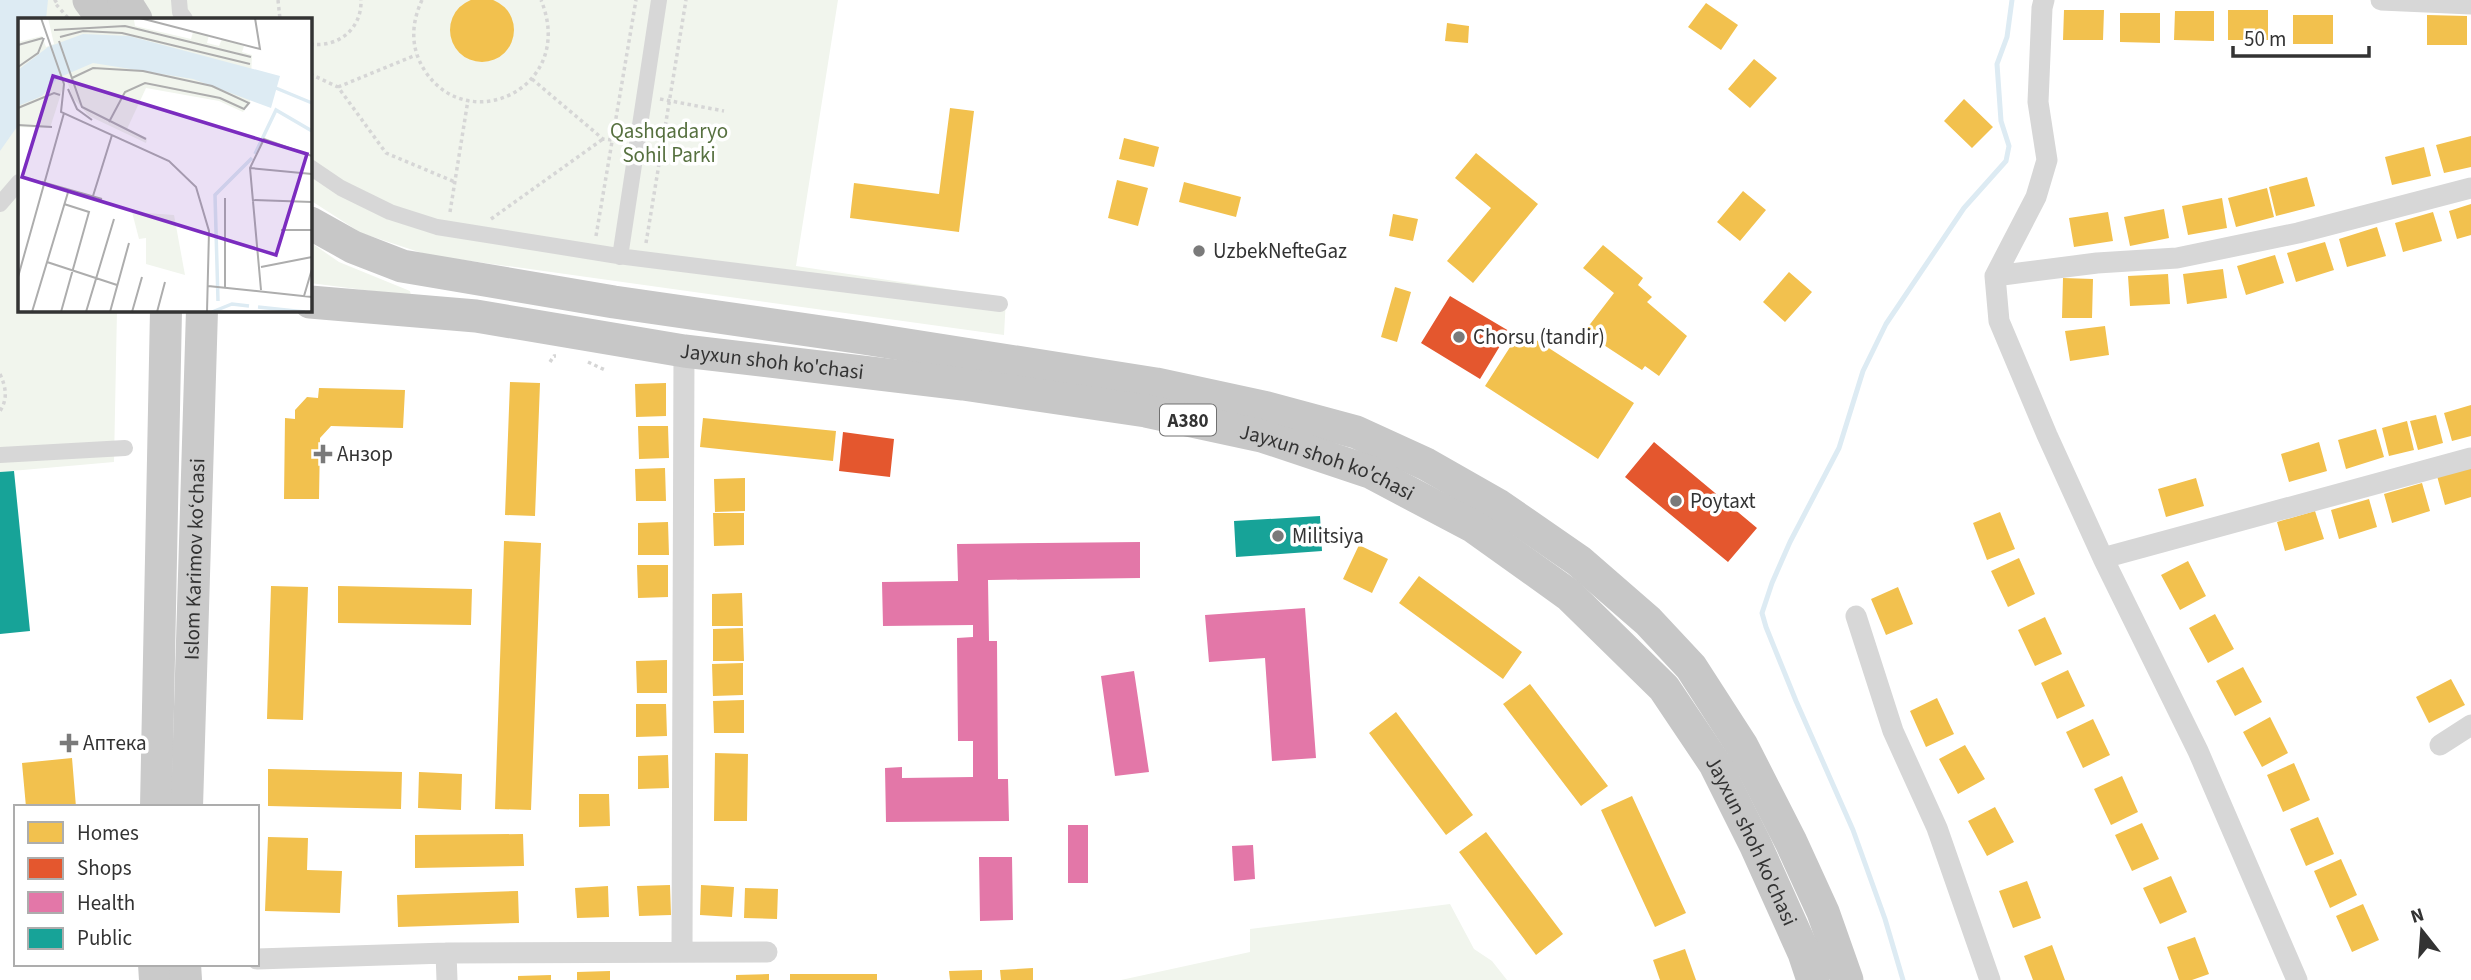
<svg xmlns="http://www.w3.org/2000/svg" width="2471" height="980" viewBox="0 0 2471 980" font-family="'Source Sans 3',sans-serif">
  <rect width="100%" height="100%" fill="#fff"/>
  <!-- green -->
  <path fill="#f1f5ed" d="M0 0H89L83 19H19V310H117L114 462 0 472Z
    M141 0H838L796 266 1006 298 1004 335 428 255 361 233 310 200V19H154Z
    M310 242 339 262 410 291 411 296 310 283Z
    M1450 904 1474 949 1492 961 1507 980H1121L1250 952V929Z"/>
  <!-- water -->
  <path fill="#ddebf3" d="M0 0H48L46 19H19V124L0 151Z"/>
  <!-- homes -->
  <path fill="#f2c14e" d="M450 30a32 32 0 1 1 64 0a32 32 0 1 1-64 0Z
    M1706 3 1738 25 1721 50 1688 27Z
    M2064 10H2104L2103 40H2063Z
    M2228 10H2268V40H2228Z
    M2175 11H2214V41L2174 40Z
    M2120 13H2160V43L2120 42Z
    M2293 15H2333V44H2293Z
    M2427 15 2467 16V45H2427Z
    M1447 23 1469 26 1468 43 1445 41Z
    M1754 59 1777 78 1750 108 1728 89Z
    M1964 99 1993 127 1972 148 1944 121Z
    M950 108 974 111 959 232 850 218 854 183 939 194Z
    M2471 136V167L2444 173 2436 145Z
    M1124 138 1159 147 1154 167 1119 159Z
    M2424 147 2431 176 2392 185 2385 157Z
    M1476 153 1538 204 1473 283 1447 261 1491 208 1455 178Z
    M2307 177 2315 206 2276 216 2269 187Z
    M1117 180 1148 188 1138 226 1108 218Z
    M1184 182 1241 197 1236 217 1179 202Z
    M2267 188 2274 217 2236 227 2228 198Z
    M1743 191 1766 210 1740 241 1717 222Z
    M2222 198 2227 228 2188 235 2182 206Z
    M2471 204V235L2457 239 2449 211Z
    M2164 209 2169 238 2130 246 2124 217Z
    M2108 212 2113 241 2074 247 2069 218Z
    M2433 212 2442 241 2403 252 2395 223Z
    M1393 214 1418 219 1413 241 1389 236Z
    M2377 227 2386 256 2347 267 2339 239Z
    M2325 242 2334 270 2296 282 2287 253Z
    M1603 245 1643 278 1638 285 1652 297 1647 302 1687 336 1659 376 1645 366 1642 370 1584 332 1614 293 1583 268Z
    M2275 255 2284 283 2246 295 2237 266Z
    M2223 269 2227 298 2187 304 2183 274Z
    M1789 272 1812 292 1785 322 1763 302Z
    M2168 274 2170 304 2130 306 2128 276Z
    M2063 278 2093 279 2092 318H2062Z
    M1395 287 1411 292 1397 342 1381 337Z
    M2105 326 2109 355 2070 361 2065 331Z
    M1521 330 1634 403 1598 459 1485 386Z
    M510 382 540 383 535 516 505 515Z
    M666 383V416L636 417 635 384Z
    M319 388 405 390 403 428 331 426 320 438 319 499H284L285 418 295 419V410L307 397 318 398Z
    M2471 405V436L2452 441 2444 413Z
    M2436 415 2443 443 2418 450 2410 421Z
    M703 418 836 431 833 461 700 447Z
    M2407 421 2414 450 2389 456 2382 428Z
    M638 426H668L669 458 639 459Z
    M2376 429 2384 457 2346 469 2338 440Z
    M2319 442 2327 471 2289 482 2281 454Z
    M2471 466V497L2445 505 2437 476Z
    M665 468 666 501H636L635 469Z
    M745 478V511L715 512 714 479Z
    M2196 478 2204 506 2166 517 2158 489Z
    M2422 483 2430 511 2392 523 2384 494Z
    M2369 499 2377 527 2339 539 2331 510Z
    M2315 511 2324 539 2285 551 2277 522Z
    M2000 512 2015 549 1987 560 1973 523Z
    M713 513H744V545L714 546Z
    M668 522 669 555H638V523Z
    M504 541 541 543 531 810 495 809Z
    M1359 545 1388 559 1372 593 1343 579Z
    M2019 558 2035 594 2008 607 1991 571Z
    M2188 561 2206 596 2180 610 2161 575Z
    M637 565H668V597L638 598Z
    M1419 576 1522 652 1503 679 1399 603Z
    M271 586 308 587 303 720 267 719Z
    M338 586 472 589 471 625 338 623Z
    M1898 587 1913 624 1886 635 1871 599Z
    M742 593 743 626H712V594Z
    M2215 614 2234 649 2208 663 2189 628Z
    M2045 617 2062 654 2035 666 2018 630Z
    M743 628 744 661H713V629Z
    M667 660V693H637L636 661Z
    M743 663V695L713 696 712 664Z
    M2243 667 2262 702 2235 716 2216 681Z
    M2068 670 2085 706 2057 719 2041 683Z
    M2451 679 2465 705 2429 723 2416 697Z
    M1530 684 1608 786 1581 806 1503 704Z
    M1937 698 1954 734 1926 747 1910 711Z
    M744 700V733H714L713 701Z
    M636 704H666L667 736 636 737Z
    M1396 712 1473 815 1446 835 1369 733Z
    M2270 717 2288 753 2262 767 2243 732Z
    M2093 719 2110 755 2083 768 2066 732Z
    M1965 745 1985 779 1958 794 1939 759Z
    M715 753 748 754 747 821H714Z
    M668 755 669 788 638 789V756Z
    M72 758 76 807H26L22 763Z
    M2294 763 2310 800 2283 812 2267 775Z
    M268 769 402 772 401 809 268 806Z
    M419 772 462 774 461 810 418 808Z
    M2122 776 2138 812 2111 825 2094 789Z
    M579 794H609L610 826 579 827Z
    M1632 796 1686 913 1655 927 1601 810Z
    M1995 807 2014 842 1987 856 1968 821Z
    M2318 817 2334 854 2306 866 2290 829Z
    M2142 823 2159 859 2132 871 2115 835Z
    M1486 832 1563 934 1536 955 1459 852Z
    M523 834 524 866 415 868V835Z
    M268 837 308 838 307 870 342 871 340 913 265 911Z
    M2341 859 2357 895 2330 908 2314 871Z
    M2171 876 2187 912 2160 924 2143 888Z
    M2027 881 2041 918 2013 928 1999 891Z
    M670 885 671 915 639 916 637 886Z
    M701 885 734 887 732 917 700 915Z
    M608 886 609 917 577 918 575 888Z
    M745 888 778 889 777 919 744 918Z
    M518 891 519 923 398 927 397 895Z
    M2363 904 2379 940 2352 952 2336 916Z
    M2195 937 2209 974 2192 980H2179L2167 947Z
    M2052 945 2065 980H2033L2024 956Z
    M1685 949 1696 980H1660L1653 960Z
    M1033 968V980H1001L1000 970Z
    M982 970V980H950L949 971Z
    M610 971V980H577V972Z
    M769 974V980H736V975Z
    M790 974H877V980H790Z
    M551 975V980H518V976Z"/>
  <!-- shops -->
  <path fill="#e4572e" d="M1450 296 1509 331 1480 379 1421 343Z
    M843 432 894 439 890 477 839 471Z
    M1654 442 1757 528 1728 562 1625 477Z"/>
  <!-- health -->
  <path fill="#e377a8" d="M1140 542V578L988 580 989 641H997L998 779H1008L1009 821 886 822 885 768 902 767V778L973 777V741H958L957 638 973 637V625L883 626 882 582 958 581 957 544Z
    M1305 608 1316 758 1272 761 1265 658 1209 662 1205 615Z
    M1134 671 1149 772 1115 776 1101 676Z
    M1068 825H1088V883H1068Z
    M1253 845 1255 879 1234 881 1232 846Z
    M979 857H1012L1013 920 980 921Z"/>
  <!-- public -->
  <path fill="#17a398" d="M14 471 30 631 0 634V472Z
    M1320 516 1322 551 1236 557 1234 521Z"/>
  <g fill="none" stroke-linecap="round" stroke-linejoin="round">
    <!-- stream -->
    <path stroke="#ddebf3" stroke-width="5" d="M1903 980 1885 919 1853 830 1796 701 1766 627 1762 613 1772 583 1790 542 1839 448 1863 371 1886 324 1964 208 2006 161 2009 146 2001 121 1997 64 2007 37 2012 0"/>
    <!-- path -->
    <path stroke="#d6d6d6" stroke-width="3.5" stroke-dasharray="3.5 3.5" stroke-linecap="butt" d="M57 0 54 2 69 19
      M278 0 280 19
      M422 0C411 24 410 48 425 71 469 138 577 87 541 0
      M310 44C338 48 362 29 361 0
      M310 74 338 87 386 153 455 182
      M532 79 603 139 620 141
      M338 87 416 55
      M660 99 724 111
      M450 212 468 100
      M491 219 603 139
      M596 236 636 0
      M646 243 686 0
      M550 362 554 356H556
      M588 362 605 370
      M0 374C6 387 8 399 0 411"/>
    <!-- pedestrian -->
    <path stroke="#d7d7d7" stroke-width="16" d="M179 0 180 12 185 19
      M310 167 341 188 390 212 437 227 618 256 1000 304
      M0 204 19 182
      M620 257 659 0
      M0 455 125 448"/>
    <!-- minor -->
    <path stroke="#d7d7d7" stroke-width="21" d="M2044 0 2042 8 2038 102 2047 160 2036 197 1995 276 1999 321 2047 435 2103 558 2198 751 2297 980
      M2381 0 2471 4
      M1995 276 2097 263 2177 258 2298 233 2471 188
      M2103 558 2471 458
      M1856 616 1893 731 1937 828 1990 980
      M2440 745 2471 725
      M682 952 684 351
      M446 953 447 980
      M257 959 446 953 767 952"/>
    <!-- primary -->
    <g stroke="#cacaca" stroke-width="32">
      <path d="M156 807 166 310"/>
      <path id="s1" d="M187 807 202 310"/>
      <path d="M154 964 155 980"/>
      <path d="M185 964 186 980"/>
    </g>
    <!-- trunk -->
    <g stroke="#c7c7c7" stroke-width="33">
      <path d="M89 0 103 19"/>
      <path d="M124 0 136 19"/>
      <path d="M310 223 353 247 402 266 614 302 863 338 1156 384 1267 408 1356 432 1426 464 1498 505 1579 561 1648 621 1691 667 1742 746 1791 842 1823 912 1847 980"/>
      <path id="s2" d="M310 302 476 316 684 351 963 384 1146 411 1262 436 1370 472 1474 527 1569 595 1664 688 1715 764 1755 844 1804 953 1813 980"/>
    </g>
  </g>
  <!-- markers -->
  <g fill="#7a7a7a" stroke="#fff" stroke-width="2.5">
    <circle cx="1199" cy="251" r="7"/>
    <circle cx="1459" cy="337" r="7"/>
    <path d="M319.5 443.5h7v7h7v7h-7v7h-7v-7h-7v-7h7z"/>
    <circle cx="1676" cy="501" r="7"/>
    <circle cx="1278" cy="536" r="7"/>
    <path d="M65.5 732.5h7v7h7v7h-7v7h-7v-7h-7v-7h7z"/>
  </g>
  <g text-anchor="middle" stroke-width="7" stroke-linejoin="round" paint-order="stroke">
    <!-- shield labels -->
    <rect fill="#fff" stroke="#707070" stroke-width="2" x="1160" y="404.5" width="56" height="31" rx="5"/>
    <g font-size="19" font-weight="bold" fill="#333">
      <text x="1188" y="427">A380</text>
    </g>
    <!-- park labels -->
    <g font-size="21" fill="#56703f" stroke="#fff">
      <text x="669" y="138">Qashqadaryo<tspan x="669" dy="24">Sohil Parki</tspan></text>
    </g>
    <!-- poi labels -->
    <g font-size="21" fill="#333" stroke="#fff" text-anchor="start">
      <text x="1213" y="258">UzbekNefteGaz</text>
      <text x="1473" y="344">Chorsu (tandir)</text>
      <text x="337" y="461">Анзор</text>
      <text x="1690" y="508">Poytaxt</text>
      <text x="1292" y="543">Militsiya</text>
      <text x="83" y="750">Аптека</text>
    </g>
    <!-- street labels -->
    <g font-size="21" fill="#333" stroke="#fff">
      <text dy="7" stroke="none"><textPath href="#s2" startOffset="466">Jayxun shoh ko'chasi</textPath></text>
      <text dy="7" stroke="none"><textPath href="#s2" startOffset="1032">Jayxun shoh ko'chasi</textPath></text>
      <text dy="7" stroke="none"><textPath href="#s1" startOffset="248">Islom Karimov ko‘chasi</textPath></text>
      <text dy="7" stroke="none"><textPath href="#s2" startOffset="1620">Jayxun shoh ko'chasi</textPath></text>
    </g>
  </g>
  <!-- overview -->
  <g transform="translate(18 18)">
    <rect width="294" height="294" fill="#fff"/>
    <path d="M30 0 116 2 117 8 173 21 175 14 191 17 189 25 201 28 204 21 226 28 224 34 234 37 232 84 225 94 201 83 128 70 109 111 129 121 128 125 71 98 55 80 48 60 32 110 0 109V24L24 18 28 29 36 26ZM114 194 156 197 167 257 128 246V220L121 221Z" fill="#f1f5ed"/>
    <path d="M65 16 111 18 262 58 253 90 175 61 75 45 40 60 24 78 0 88V52L30 29Z" fill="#ddebf3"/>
    <path fill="none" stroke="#ddebf3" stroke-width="3.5" d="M253 68 294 85M237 136 258 92 294 113M200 283 197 177 234 140M240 289 287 294M194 294 214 286 231 288"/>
    <path fill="none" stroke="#adadad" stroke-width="2" d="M23 0 46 66 43 94 151 143 178 169 191 213 189 294M79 0H118M122 0 242 31 237 0M36 12 107 8 233 39M42 19 65 13 104 15 232 46M41 23 64 89 128 121M0 27 25 20M0 49 20 35 26 20M54 60 75 50 125 53 194 68 231 85 226 91 202 80 127 65 107 74 91 104M50 71 59 91 74 102M0 90 36 75 42 77M0 107 34 109M232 150 294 156M24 164 84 181M75 178 94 117M207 180V269M234 182 294 184M263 212H294M29 244 99 267M243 249 294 239M0 259 46 95M190 268 294 279M243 272 232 150 246 121 294 138M286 278 294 251M14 294 51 171M43 294 71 194 46 186M68 294 96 201M92 294 111 225M114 294 124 259M139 294 147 264"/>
    <path fill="#7b2cbf" fill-opacity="0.15" stroke="#7b2cbf" stroke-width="3.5" d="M35 58 289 136 258 237 4 159Z"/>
    <rect width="294" height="294" fill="none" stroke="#333" stroke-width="3.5"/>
  </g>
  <!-- legend -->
  <rect x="14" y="805" width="245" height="161" fill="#ffffff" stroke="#adadad" stroke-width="2"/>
  <rect x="28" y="822" width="35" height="21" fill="#f2c14e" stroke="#adadad" stroke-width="2"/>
  <text x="77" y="840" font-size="21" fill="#333333">Homes</text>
  <rect x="28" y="858" width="35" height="21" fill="#e4572e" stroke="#adadad" stroke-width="2"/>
  <text x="77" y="875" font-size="21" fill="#333333">Shops</text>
  <rect x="28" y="892" width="35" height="21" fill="#e377a8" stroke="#adadad" stroke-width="2"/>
  <text x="77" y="910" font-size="21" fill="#333333">Health</text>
  <rect x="28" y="928" width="35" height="21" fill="#17a398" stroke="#adadad" stroke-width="2"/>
  <text x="77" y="945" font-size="21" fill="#333333">Public</text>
  <!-- north arrow -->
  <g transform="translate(2422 931) rotate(343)" stroke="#ffffff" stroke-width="5" paint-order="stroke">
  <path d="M0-5L12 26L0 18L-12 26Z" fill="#333333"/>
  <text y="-10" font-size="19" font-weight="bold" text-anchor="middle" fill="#333333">N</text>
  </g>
  <!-- scale -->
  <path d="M2233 46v10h136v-10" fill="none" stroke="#333333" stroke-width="3.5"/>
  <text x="2244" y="46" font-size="21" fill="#333333" stroke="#ffffff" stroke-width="5" paint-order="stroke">50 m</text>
</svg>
